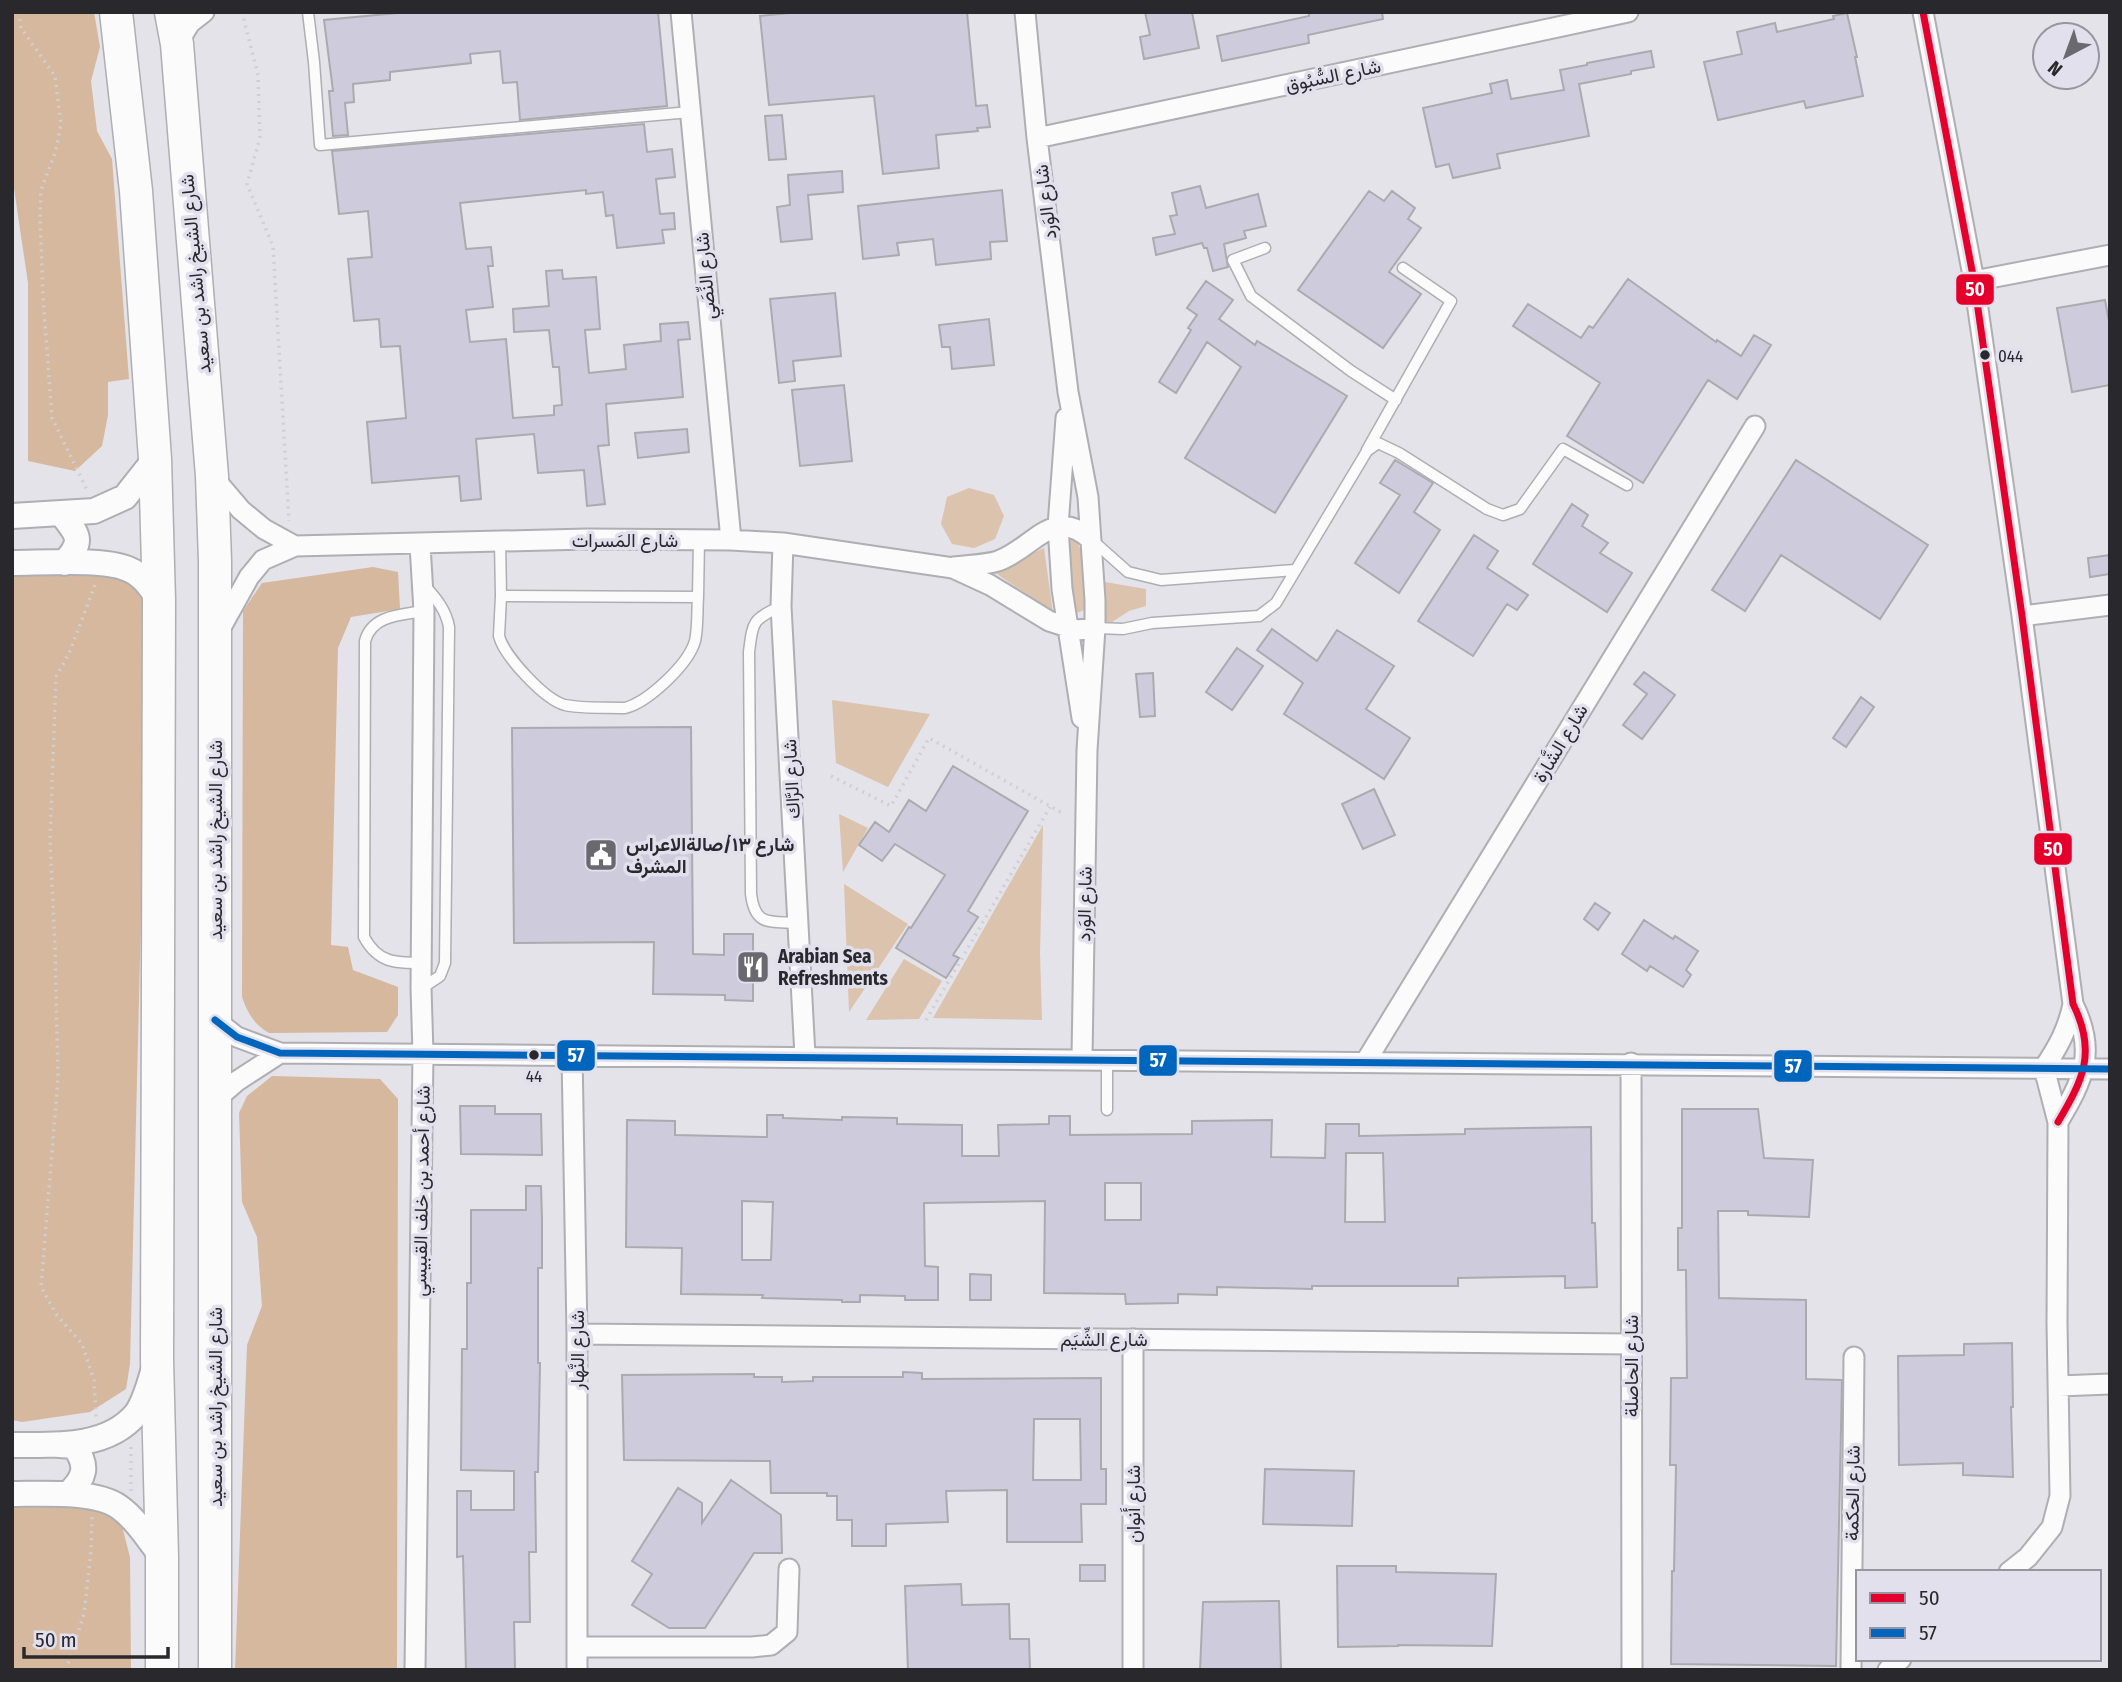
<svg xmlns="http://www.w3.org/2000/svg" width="2122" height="1682" viewBox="0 0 2122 1682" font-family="'Fira Sans Condensed',Vazirmatn,sans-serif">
  <rect width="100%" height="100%" fill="#e3e3e9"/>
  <!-- green -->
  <path fill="#dcc3ae" d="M969 488 994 495 1004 516 995 539 974 548 952 544 941 524 947 497Z
    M1069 539 1077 542 1083 555 1087 603 1084 610 1077 613 1072 611 1066 541Z
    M1044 548 1053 613 993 571Z
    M1105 582 1146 589V606L1129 611 1106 626Z
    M832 700 930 714 888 787 836 763Z
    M839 814 868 828 843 872Z
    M1043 825 1040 953 1042 1020 933 1018Z
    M844 884 908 924 849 1012Z
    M904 959 942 981 919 1019 866 1020Z"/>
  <!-- forest -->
  <path fill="#d5b89e" d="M12 12H94L100 47 91 81 97 131 112 159 129 379 108 382V415L102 446 75 471 28 461V283L12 175Z
    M12 565 103 566 149 594 130 1364 126 1389 90 1412 22 1422 12 1420Z
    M373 567 398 572 400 609 351 617 338 648 331 945 348 947 353 970 398 987V1015L387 1032 269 1033C254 1024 248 1014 242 997L243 611 262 583Z
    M272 1076 380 1079 398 1099 397 1670H235L247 1345 262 1306 257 1237 242 1202 239 1113 247 1096Z
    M96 1505 122 1526 130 1557 131 1670H12V1506Z"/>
  <!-- building -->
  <path fill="#ceccdc" stroke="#aaaaaf" stroke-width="2" fill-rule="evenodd" d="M408 12H658L667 106 520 120 517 82 503 83 500 51 470 54 471 63 390 72V80L353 84 354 102 345 103 348 135 333 136 329 91H333L324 20Z
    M799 12H967L976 106 987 105 990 127 977 128 978 131 936 135 939 168 883 174 874 96 769 105 760 16Z
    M1145 12H1192L1199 48 1144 59 1140 37 1150 35Z
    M1309 12H1382L1383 19 1308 35 1309 43 1222 61 1217 36 1309 16Z
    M1847 13 1857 57H1855L1863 96 1806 108 1804 101 1718 120 1704 62 1742 54 1737 32 1775 23 1777 32 1834 19 1833 16Z
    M1651 51 1654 67 1631 71V74L1579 84 1589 136 1497 154 1500 168 1453 178 1449 164 1436 167 1423 108 1492 93 1490 84 1507 80 1511 99 1564 90 1560 70 1587 65V63Z
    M782 115 786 159 769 160 765 116Z
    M644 124 647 152 672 149 675 177 656 179 660 214 674 213 675 229 662 230 664 243 617 248 613 215 606 216 603 192 586 194V190L460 203 466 249 491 247 493 266H488L493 307 466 310 470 342 506 339 513 418 554 415V406L562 405 559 367H553L549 330 514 332 513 309 549 306 546 271 562 270 563 279 596 277 600 329 585 330 589 373 626 369 624 345 661 341 660 324 688 322 690 339 678 340 683 397 606 404 609 445 598 446 605 504 587 506 584 470 538 473 534 434 476 439 481 499 461 501 459 476 372 483 367 422 406 418 400 346 381 347 379 319 354 321 348 259 372 257 368 211 339 214 332 151Z
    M842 171 843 192 808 195 812 239 781 242 777 207 790 205 788 175Z
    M1200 186 1206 208 1258 194 1266 226 1244 231 1246 238 1224 244 1228 267 1213 271 1207 248H1204L1202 243 1156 255 1153 238 1175 234 1170 216 1177 215 1172 193Z
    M1002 190 1007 241 990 242 991 259 936 265 933 239 897 243 899 255 863 259 858 206Z
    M1369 191 1384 201 1392 191 1415 208 1408 219 1421 228 1389 272 1421 294 1383 348 1298 290Z
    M1628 279 1716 342 1717 340 1741 356 1754 335 1771 345 1737 399 1708 380 1643 483 1567 436 1600 383 1513 326 1528 304 1581 338 1589 326 1593 328Z
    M1206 281 1233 300 1219 319 1255 345 1257 341 1347 396 1275 513 1185 458 1241 367 1207 342 1176 393 1159 382 1191 330 1188 328 1197 315 1187 308Z
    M835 293 841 356 793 361 795 381 779 383 770 299Z
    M2105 300 2110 327V385L2072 392 2057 308Z
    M989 319 994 365 952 369 950 347H942L939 325Z
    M844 385 852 461 800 466 792 390Z
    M687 429 689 452 638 458 635 433Z
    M1395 460 1433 483 1414 512 1440 530 1399 593 1355 563 1400 495 1380 483Z
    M1796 460 1928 545 1880 619 1781 555 1745 611 1712 590Z
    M1572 504 1588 515 1582 526 1608 543 1600 553 1632 573 1607 612 1533 564Z
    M1474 535 1498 551 1487 568 1528 595 1517 610 1507 604 1473 656 1418 621Z
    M2110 555V574L2090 577 2088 558Z
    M1272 629 1317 661 1337 630 1394 666 1366 709 1410 738 1384 779 1284 714 1303 683 1257 650Z
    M1237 648 1263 666 1232 710 1206 692Z
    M1644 672 1675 695 1642 739 1623 725 1647 694 1634 684Z
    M1153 673 1155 716 1140 717 1136 674Z
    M1861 697 1874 707 1846 747 1833 738Z
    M691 727 693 954 724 955V934H753V1001L725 1000V995L653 994 654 942 514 943 512 728Z
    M953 766 1028 811 968 911 978 917 953 955 959 958 946 978 896 948 909 927 911 928 945 875 895 844 882 861 859 845 875 822 889 832 909 800 926 811Z
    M1374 789 1395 835 1363 849 1342 804Z
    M1595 903 1610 913 1598 930 1584 919Z
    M1644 920 1673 939 1675 936 1698 951 1686 970 1691 975 1683 987 1650 966 1647 971 1622 954Z
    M460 1106H495V1114H541L542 1155 461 1154Z
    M1682 1109H1758L1764 1158 1813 1160 1809 1217 1748 1215V1211H1718L1719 1298 1806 1300V1379L1842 1380 1836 1666 1671 1664 1672 1571H1674L1676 1465H1670L1671 1378H1687L1686 1270H1678V1228H1682Z
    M767 1115H783V1118L842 1120V1117L897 1118V1124L962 1125V1156H999L998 1125 1049 1124V1116H1070V1135L1192 1134V1121L1272 1120 1271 1157 1325 1158 1326 1124H1359V1136L1465 1134V1129L1591 1127 1592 1223H1595L1597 1287 1565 1288V1276L1458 1278V1286H1312V1289L1217 1287V1295L1178 1294V1303L1126 1304 1125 1294 1044 1293 1045 1201 924 1203 925 1266 938 1267V1300H905V1296L860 1295V1302H842V1300L762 1298 763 1295 681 1294 682 1248 626 1247 627 1120 675 1121V1135L767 1137ZM1346 1153H1383L1385 1222H1345ZM1105 1183H1141V1220H1105ZM742 1201 773 1202 771 1260H742Z
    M526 1186H541L542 1219V1268H538V1363H540L538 1472H535L536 1552H529L530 1622H514L515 1670H466L463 1556 457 1557V1491H471V1510H514V1471L461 1470 462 1349H467V1283H471V1210H526Z
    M970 1274 991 1275V1300H970Z
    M2012 1343 2013 1407H2011L2013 1477 1963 1475V1463L1899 1465 1898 1356 1964 1355V1344Z
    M903 1372 922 1373V1379L1101 1378V1469H1106V1504H1081L1082 1542H1007V1490L946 1491 948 1522 886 1524V1546H852V1520H837V1496H827V1493H771L770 1461 624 1460 622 1375 754 1374V1377H782V1382L813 1381V1377H903ZM1034 1419H1080L1081 1480H1033Z
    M1265 1469 1354 1471 1352 1526 1263 1524Z
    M731 1480 781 1515 782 1553H754L705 1628H669L632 1605 652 1574 632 1561 678 1488 702 1503V1523Z
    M1080 1565H1105V1581H1080Z
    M1337 1566H1396V1572L1496 1574 1492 1646 1398 1645V1646L1338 1647Z
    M961 1584 962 1605 1009 1604 1010 1639H1029L1030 1670H908L905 1586Z
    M1279 1601 1281 1670H1200L1203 1602Z"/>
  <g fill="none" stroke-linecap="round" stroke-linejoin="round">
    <defs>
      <path id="service" d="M308 12 314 62 320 145 690 112
        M1265 248 1233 260 1251 296 1351 371 1396 400
        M1367 450 1451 301 1403 268
        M1092 540 1128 572 1161 580 1295 570
        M500 542 501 596 698 597 699 540
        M501 596 499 636C504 656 545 700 565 705 584 709 606 707 625 708 648 702 688 665 695 641 698 628 697 612 698 597
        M781 606C752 620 753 621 749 652L751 894C755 927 770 921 798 923
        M1095 628 1123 629 1152 623 1259 616 1276 603 1367 451 1378 443 1399 453 1487 509 1503 515 1520 509 1563 449 1627 485
        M422 963C395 963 378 963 364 937L365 641C372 615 401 615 424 611
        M422 988 440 976 445 963 449 627C446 610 436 598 424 585
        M1107 1059V1110"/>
      <path id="minor" d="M681 12 731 540
        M1025 12 1037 138 1068 392 1088 497 1095 600V628L1087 750 1082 1058
        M1923 12 1974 281 2022 616 2073 1004C2097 1052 2083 1080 2058 1122
        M177 44 190 23 204 12
        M1037 138 1628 12
        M1974 281 2110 255
        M1066 418 1058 526 1062 589 1082 718
        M212 476 241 510 264 529 295 546
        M783 543 781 606 805 1056
        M954 567C968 565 985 565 998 561 1033 549 1053 505 1090 539
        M2022 616 2110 605
        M219 631 249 577 263 560 295 546 587 539 731 540 783 543 953 568 990 585 1049 621 1077 630 1095 628
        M215 1020 237 1037 280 1053 2110 1069
        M572 1054 577 1334V1670
        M1366 1061 1755 426
        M1631 1063 1632 1670
        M2044 1068C2058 1047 2068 1029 2073 1004
        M215 1100 237 1081 280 1053
        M577 1334 1631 1344
        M1133 1339V1670
        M2059 1386 2110 1384
        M2009 1572 2028 1557 2052 1527 2060 1496 2057 1323 2058 1122 2044 1068
        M577 1647H752L771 1645 787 1632 789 1569
        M415 1670 423 1053 421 988 424 611 420 545
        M1851 1670 1854 1357
        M1888 1670 1901 1659"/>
      <path id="tertiary" d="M61 513C78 536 85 539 64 563
        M12 516 94 511 125 497 155 459
        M12 563C41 563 104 558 128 569 143 575 151 588 159 600
        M12 1445C53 1445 107 1449 136 1414 145 1402 150 1382 154 1368
        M59 1445 74 1446C89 1466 85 1478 68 1494
        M12 1494C41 1494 95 1490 119 1507 136 1519 149 1540 162 1557"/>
      <path id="primary" d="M116 12 136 191 155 459 159 600 157 1359 162 1557V1670
        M171 12 177 44 212 476 215 561V1670"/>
    </defs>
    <!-- service casing -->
    <use href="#service" stroke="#aeaeb3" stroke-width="13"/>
    <!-- minor casing -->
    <use href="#minor" stroke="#aeaeb3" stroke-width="23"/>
    <!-- tertiary casing -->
    <use href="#tertiary" stroke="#aeaeb3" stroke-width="28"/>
    <!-- primary casing -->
    <use href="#primary" stroke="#aeaeb3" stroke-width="35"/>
    <!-- path -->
    <path stroke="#d0cfd2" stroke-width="3.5" stroke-dasharray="2 5" stroke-linecap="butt" d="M19 12 21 28 55 76 61 124 56 150 41 190 40 213 43 297 52 418 87 490
      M242 12 258 75 260 138 247 184 273 246 289 521
      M95 585 70 651 56 677 50 840 55 948 58 1078 41 1287 56 1314 82 1344 94 1380 96 1417
      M831 776 891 806 929 738 1062 813
      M926 1020 1050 807
      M131 1491V1446
      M66 1670 84 1614 91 1552 92 1517"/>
    <!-- service -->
    <use href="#service" stroke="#fbfbfc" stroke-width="10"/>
    <!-- minor -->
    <use href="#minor" stroke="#fbfbfc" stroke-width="19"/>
    <!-- tertiary -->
    <use href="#tertiary" stroke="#fbfbfc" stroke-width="24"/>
    <!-- primary -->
    <use href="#primary" stroke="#fbfbfc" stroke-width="32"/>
    <defs>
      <path id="bus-1" d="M1923 12 1974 281 2022 616 2073 1004C2097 1052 2083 1080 2058 1122"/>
      <path id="bus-2" d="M215 1020 237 1037 280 1053 2110 1069"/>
    </defs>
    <!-- bus-1 casing -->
    <use href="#bus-1" stroke="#e1e0ec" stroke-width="12"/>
    <!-- bus-2 casing -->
    <use href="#bus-2" stroke="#e1e0ec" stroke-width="12"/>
    <!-- bus-1 -->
    <use href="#bus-1" stroke="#e4002b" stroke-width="7"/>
    <!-- bus-2 -->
    <use href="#bus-2" stroke="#0065bd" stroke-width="7"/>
  </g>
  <!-- icons -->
  <defs>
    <symbol id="civic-square" viewBox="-11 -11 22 22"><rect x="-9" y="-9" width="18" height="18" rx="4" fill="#6a696f" stroke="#e1e0ec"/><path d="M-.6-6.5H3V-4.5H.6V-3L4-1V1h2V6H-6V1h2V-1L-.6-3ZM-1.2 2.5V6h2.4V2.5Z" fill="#fff"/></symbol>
    <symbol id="restaurant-square" viewBox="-11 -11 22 22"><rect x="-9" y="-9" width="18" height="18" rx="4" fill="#6a696f" stroke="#e1e0ec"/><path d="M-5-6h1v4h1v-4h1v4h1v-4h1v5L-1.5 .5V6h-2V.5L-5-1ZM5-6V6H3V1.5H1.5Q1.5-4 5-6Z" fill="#fff"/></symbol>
  </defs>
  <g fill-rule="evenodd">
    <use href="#civic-square" x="582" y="836" width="38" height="38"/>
    <use href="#restaurant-square" x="734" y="948" width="38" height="38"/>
  </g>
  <!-- markers -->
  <g fill="#29282d" stroke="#e1e0ec" stroke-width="2.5">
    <circle cx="1985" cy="355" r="6"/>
    <circle cx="534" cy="1055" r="6"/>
  </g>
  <g text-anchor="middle" stroke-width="7" stroke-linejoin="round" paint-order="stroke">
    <!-- bus labels -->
    <g font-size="17" fill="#29282d" stroke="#e1e0ec" text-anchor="start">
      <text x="1998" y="362">044</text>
      <text x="534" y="1082" text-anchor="middle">44</text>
    </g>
    <!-- street labels -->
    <g font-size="19" fill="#29282d" stroke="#e1e0ec">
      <text transform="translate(1333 75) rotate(-12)" y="7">شارع السُّبُوق</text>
      <text transform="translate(1045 202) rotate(-97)" y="7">شارع الوَرد</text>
      <text transform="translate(195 274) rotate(-95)" y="7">شارع الشيخ راشد بن سعيد</text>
      <text transform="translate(705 276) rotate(-95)" y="7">شارع النِّصَي</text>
      <text x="625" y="547">شارع المَسرات</text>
      <text transform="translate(1560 743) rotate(-59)" y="7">شارع الشَّارة</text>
      <text transform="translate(791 779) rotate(-93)" y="7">شارع الرَّاك</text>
      <text transform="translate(215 840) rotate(-90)" y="7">شارع الشيخ راشد بن سعيد</text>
      <text transform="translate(1084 904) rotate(-89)" y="7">شارع الوَرد</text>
      <text transform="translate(421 1191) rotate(-89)" y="7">شارع أحمد بن خلف القبيسي</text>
      <text x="1104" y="1346">شارع الشِّيَم</text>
      <text transform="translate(577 1350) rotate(-90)" y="7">شارع النَّهار</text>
      <text transform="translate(1631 1366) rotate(-90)" y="7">شارع الحاصلة</text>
      <text transform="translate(215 1407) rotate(-90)" y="7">شارع الشيخ راشد بن سعيد</text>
      <text transform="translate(1852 1493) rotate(-89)" y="7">شارع الحكمة</text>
      <text transform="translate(1133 1504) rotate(-90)" y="7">شارع أَنوان</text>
    </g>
    <!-- poi labels -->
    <g font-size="19" font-weight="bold" fill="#29282d" stroke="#e1e0ec" text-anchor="start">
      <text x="626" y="851">شارع ١٣/صالةالاعراس<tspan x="626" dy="22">المشرف</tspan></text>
      <text x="778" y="963">Arabian Sea<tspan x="778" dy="22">Refreshments</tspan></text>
    </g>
  </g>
  <g stroke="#e1e0ec" stroke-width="2.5">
    <rect x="1955" y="273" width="40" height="33" rx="7" fill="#e4002b"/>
    <rect x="2033" y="832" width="40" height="34" rx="7" fill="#e4002b"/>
    <rect x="556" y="1039" width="40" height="33" rx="7" fill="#0065bd"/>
    <rect x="1138" y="1044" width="40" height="33" rx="7" fill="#0065bd"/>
    <rect x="1773" y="1049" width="40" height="34" rx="7" fill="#0065bd"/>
  </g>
  <g font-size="19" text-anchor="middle" font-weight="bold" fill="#fff">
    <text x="1975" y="296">50</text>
    <text x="2053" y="856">50</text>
    <text x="576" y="1062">57</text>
    <text x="1158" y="1067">57</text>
    <text x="1793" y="1073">57</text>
  </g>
  <!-- border -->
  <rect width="2122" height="1682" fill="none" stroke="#29282d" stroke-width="28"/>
  <!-- legend -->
  <rect x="1856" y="1570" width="245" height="91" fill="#e1e0ec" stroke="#9796a0" stroke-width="2"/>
  <rect x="1870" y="1593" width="35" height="10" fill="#e4002b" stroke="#9796a0" stroke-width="2"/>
  <text x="1919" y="1605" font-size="21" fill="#29282d">50</text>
  <rect x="1870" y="1628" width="35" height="10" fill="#0065bd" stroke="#9796a0" stroke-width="2"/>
  <text x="1919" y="1640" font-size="21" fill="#29282d">57</text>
  <!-- north arrow -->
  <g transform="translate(2066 56) rotate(221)"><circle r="33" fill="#e1e0ec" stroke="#9796a0" stroke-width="2"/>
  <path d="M0-5L12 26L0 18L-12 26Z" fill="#6a696f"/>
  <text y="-10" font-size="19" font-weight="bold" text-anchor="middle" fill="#29282d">N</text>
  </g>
  <!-- scale -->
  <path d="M24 1647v10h144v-10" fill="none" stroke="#29282d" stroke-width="3.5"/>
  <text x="35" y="1647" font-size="21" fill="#29282d" stroke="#e1e0ec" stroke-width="5" paint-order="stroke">50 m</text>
</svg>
